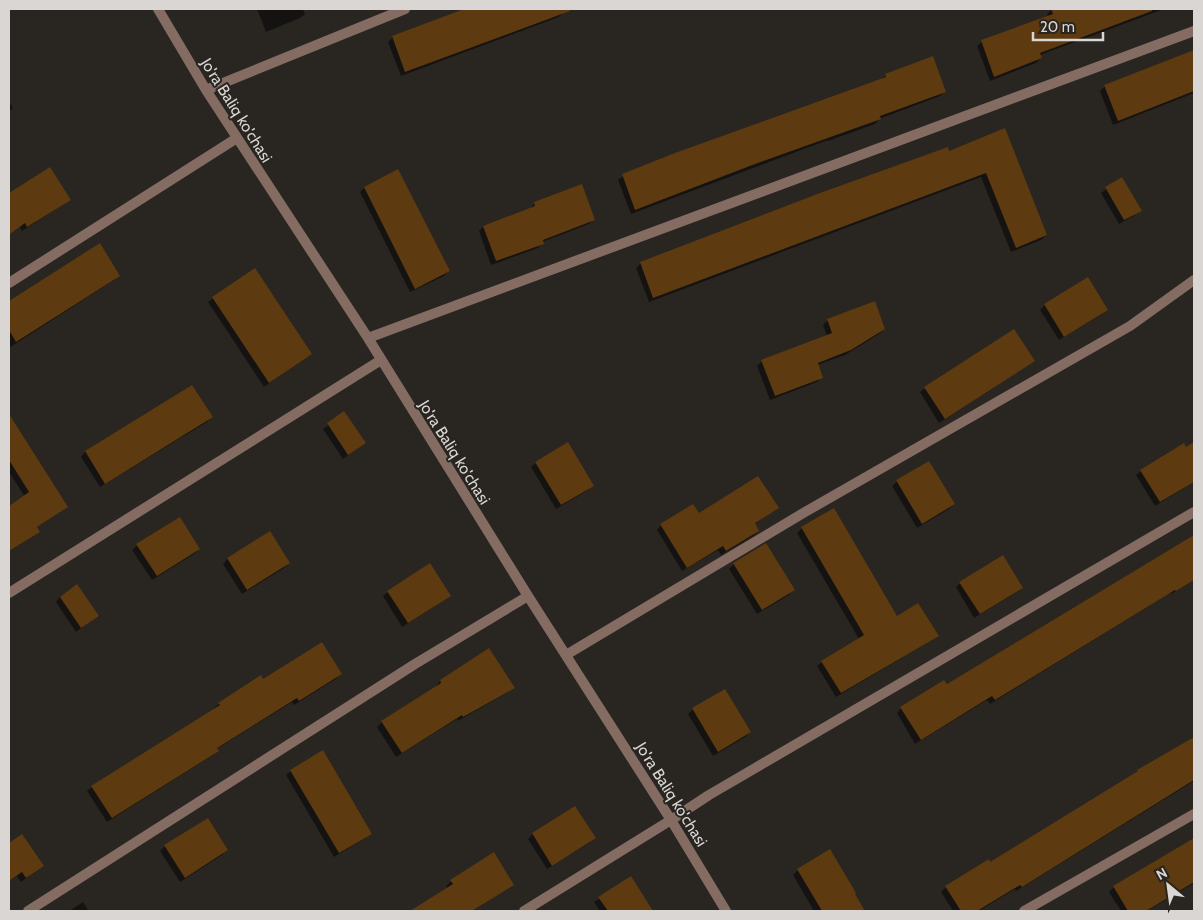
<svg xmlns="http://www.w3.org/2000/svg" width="1203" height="920" viewBox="0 0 1203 920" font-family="Cabin,sans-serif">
  <rect width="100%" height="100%" fill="#292521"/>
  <!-- shadow -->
  <path fill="#0007" d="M257 9H303L305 14 300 18 266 32Z
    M469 9H563L564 12 559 17 401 76 388 42 393 37Z
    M1052 9H1164L1040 55 1041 58 1036 63 990 81 977 46 982 42 1048 17 1047 14Z
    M1194 52V93L1113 125 1100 91 1105 86Z
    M886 75 945 91 940 96 879 119 875 124 828 141V140L631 214 618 180 623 176 881 80Z
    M9 102 13 108 9 112Z
    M1004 130 1046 235 1041 240 1011 252 981 177 649 302 636 268 641 263 949 153Z
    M50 169 69 199 64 204 22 231 20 227 9 235V195Z
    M1121 178 1140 210 1135 215 1119 224 1101 193Z
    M364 188 448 271 444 276 410 292 360 192Z
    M535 203 594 219 589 224 542 242 538 248 491 265 479 231 483 227 530 209Z
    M99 245 119 275 114 280 9 348V304Z
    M213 298 310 354 264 387 208 302Z
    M1045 305 1106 310 1102 314 1059 340 1040 310Z
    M828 320 884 329 879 334 845 355 817 365 822 377 817 382 770 400 757 366 762 361 827 336 823 325Z
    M1033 361 1028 365 939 423 920 392 925 388Z
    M344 413 365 442 343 459 323 429Z
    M211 417 207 422 100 487 81 457 85 452 128 426Z
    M16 427 67 507 36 528 38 531 33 536 9 551V507L25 497 9 472V431Z
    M1194 443V482L1155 506 1136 475 1141 471Z
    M928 462 953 504 949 509 917 528 892 486 897 481Z
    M536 463 593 485 588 490 556 509 531 467Z
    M777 508 754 524 758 531 753 536 721 555 718 550 682 571 657 530 661 525Z
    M802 528 896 618 937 635 932 640 836 697 817 666 822 662 859 639 797 533Z
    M269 532 289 563 284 568 242 594 223 564 227 559Z
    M1194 536V580L1171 594 1170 593 990 704 987 700 915 744 897 713 901 708 946 686Z
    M137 545 199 549 194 554 152 580 132 550Z
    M734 564 793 590 789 595 757 614 729 569Z
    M960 583 1022 588 1017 592 974 618 956 587Z
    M388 592 449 596 444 600 402 627 383 596Z
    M60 597 97 616 76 632 56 602Z
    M489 649 513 687 508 692 458 721 457 719 396 757 377 727 382 722 437 687 436 686 440 681Z
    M341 674 336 679 294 705 292 702 216 749 217 751 213 755 107 822 87 791 92 787 215 710 214 708 219 704 261 677 263 680Z
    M693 709 750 732 745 737 713 756 688 714Z
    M1194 738V781L1016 891 1015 889 979 911H953L941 892 946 887 990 864Z
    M291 771 370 834 365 838 334 857 286 775Z
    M575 808 594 838 589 843 547 869 528 839 533 834Z
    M21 836 37 870 21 882 17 876 9 881V844Z
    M1194 839V883L1147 911H1121L1109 892 1114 887Z
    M165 846 226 850 222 855 180 882 160 851Z
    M798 870 854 894 864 911H814L793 875Z
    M631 878 652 911H600L594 902Z
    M451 881 512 885 473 911H413L448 889 446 886Z
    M83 902 89 911H69Z"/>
  <!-- building -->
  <path fill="#5d3a0f" d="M464 9H569L570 11 405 72 392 36Z
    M1051 9H1152V11L1040 53 1042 58 994 77 981 40 1053 14Z
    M1194 50V91L1118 121 1104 85Z
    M933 56 946 92 880 116 881 119 755 164 635 210 622 174 675 153 886 77 885 74Z
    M1005 128 1047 235 1016 248 986 173 653 298 640 262 820 193 948 147 949 151Z
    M50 167 71 200 27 227 25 223 9 235V193Z
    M398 169 450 271 415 289 364 187Z
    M1122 177 1142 211 1124 220 1105 187Z
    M582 184 595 220 543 240 544 244 496 261 483 226 535 206 534 202Z
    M100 243 120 276 16 342 9 330V301Z
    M255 268 312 354 269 383 212 297Z
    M1088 277 1108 310 1064 337 1044 304Z
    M875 301 885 329 851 350 818 363 823 378 775 396 761 360 832 333 827 319Z
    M1014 329 1035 361 945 419 924 387Z
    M192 385 213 417 105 484 85 451Z
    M344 411 366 443 348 455 327 423Z
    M9 414 68 507 37 527 40 532 9 551V506L29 492 9 460Z
    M568 442 594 486 561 505 535 462Z
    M1194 442V482L1160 502 1140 470 1184 443 1186 447Z
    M929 461 955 504 922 524 896 480Z
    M758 476 779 508 755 523 759 531 726 551 723 546 687 568 660 524 693 504 699 513Z
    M834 508 897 616 918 603 939 636 841 693 821 661 864 635 801 527Z
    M180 517 200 549 157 576 136 544Z
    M270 531 290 563 247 590 227 558Z
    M1194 535V580L1176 591 1175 590 995 700 992 696 921 740 900 707 944 680 947 684Z
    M766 543 795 590 762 610 733 563Z
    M1003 555 1023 588 980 614 959 582Z
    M430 563 451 596 408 623 387 591Z
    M77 584 99 616 81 628 60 597Z
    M322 642 342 674 299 701 297 698 217 748 219 751 112 818 91 786 220 705 218 703 261 675 263 679Z
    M489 648 515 688 463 717 462 715 402 753 381 721 441 683 440 680Z
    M725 689 751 732 718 752 692 708Z
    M1194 737V780L1022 887 1020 885 977 911H961L945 886 989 859 990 862 1138 771 1137 770Z
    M323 750 372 834 339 853 290 770Z
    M575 806 596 838 552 866 532 833Z
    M208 818 228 850 185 878 164 845Z
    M22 834 44 866 26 878 22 872 9 881V843Z
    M1194 838V882L1146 911H1128L1113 886Z
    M830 849 856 893 855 894 865 911H822L797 869Z
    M494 852 514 885 472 911H410L453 884 450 880Z
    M631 876 653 911H608L598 897Z"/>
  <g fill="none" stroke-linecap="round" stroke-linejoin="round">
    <!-- minor -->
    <path stroke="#846c62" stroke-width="10" d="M158 9 206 90 368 338 528 596 671 820 726 911
      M206 90 405 9
      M9 283 237 138
      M368 338 1194 31
      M9 593 381 360
      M566 655 805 512 1130 326 1194 280
      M28 911 415 664 528 596
      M524 911 671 820 709 795 1194 512
      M1024 911 1194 814"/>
  </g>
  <g text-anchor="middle" stroke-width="4" stroke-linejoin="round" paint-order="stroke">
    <!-- street labels -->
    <g font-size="16" fill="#d9d6d3" stroke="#292521">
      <text transform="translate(237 110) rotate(58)" y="6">Jo'ra Baliq ko'chasi</text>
      <text transform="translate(455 452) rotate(58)" y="6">Jo'ra Baliq ko'chasi</text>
      <text transform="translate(672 794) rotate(58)" y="6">Jo'ra Baliq ko'chasi</text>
    </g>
  </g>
  <!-- border -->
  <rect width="1203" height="920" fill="none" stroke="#d9d6d3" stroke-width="20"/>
  <!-- north arrow -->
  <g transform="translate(1168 885) rotate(331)" stroke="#292521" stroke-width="4" paint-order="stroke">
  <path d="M0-4L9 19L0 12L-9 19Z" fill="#d9d6d3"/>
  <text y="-8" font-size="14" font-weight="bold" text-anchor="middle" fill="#d9d6d3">N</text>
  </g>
  <!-- scale -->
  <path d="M1033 32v8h70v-8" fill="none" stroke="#d9d6d3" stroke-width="2.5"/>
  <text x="1040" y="32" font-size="15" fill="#d9d6d3" stroke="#292521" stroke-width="4" paint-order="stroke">20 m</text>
</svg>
